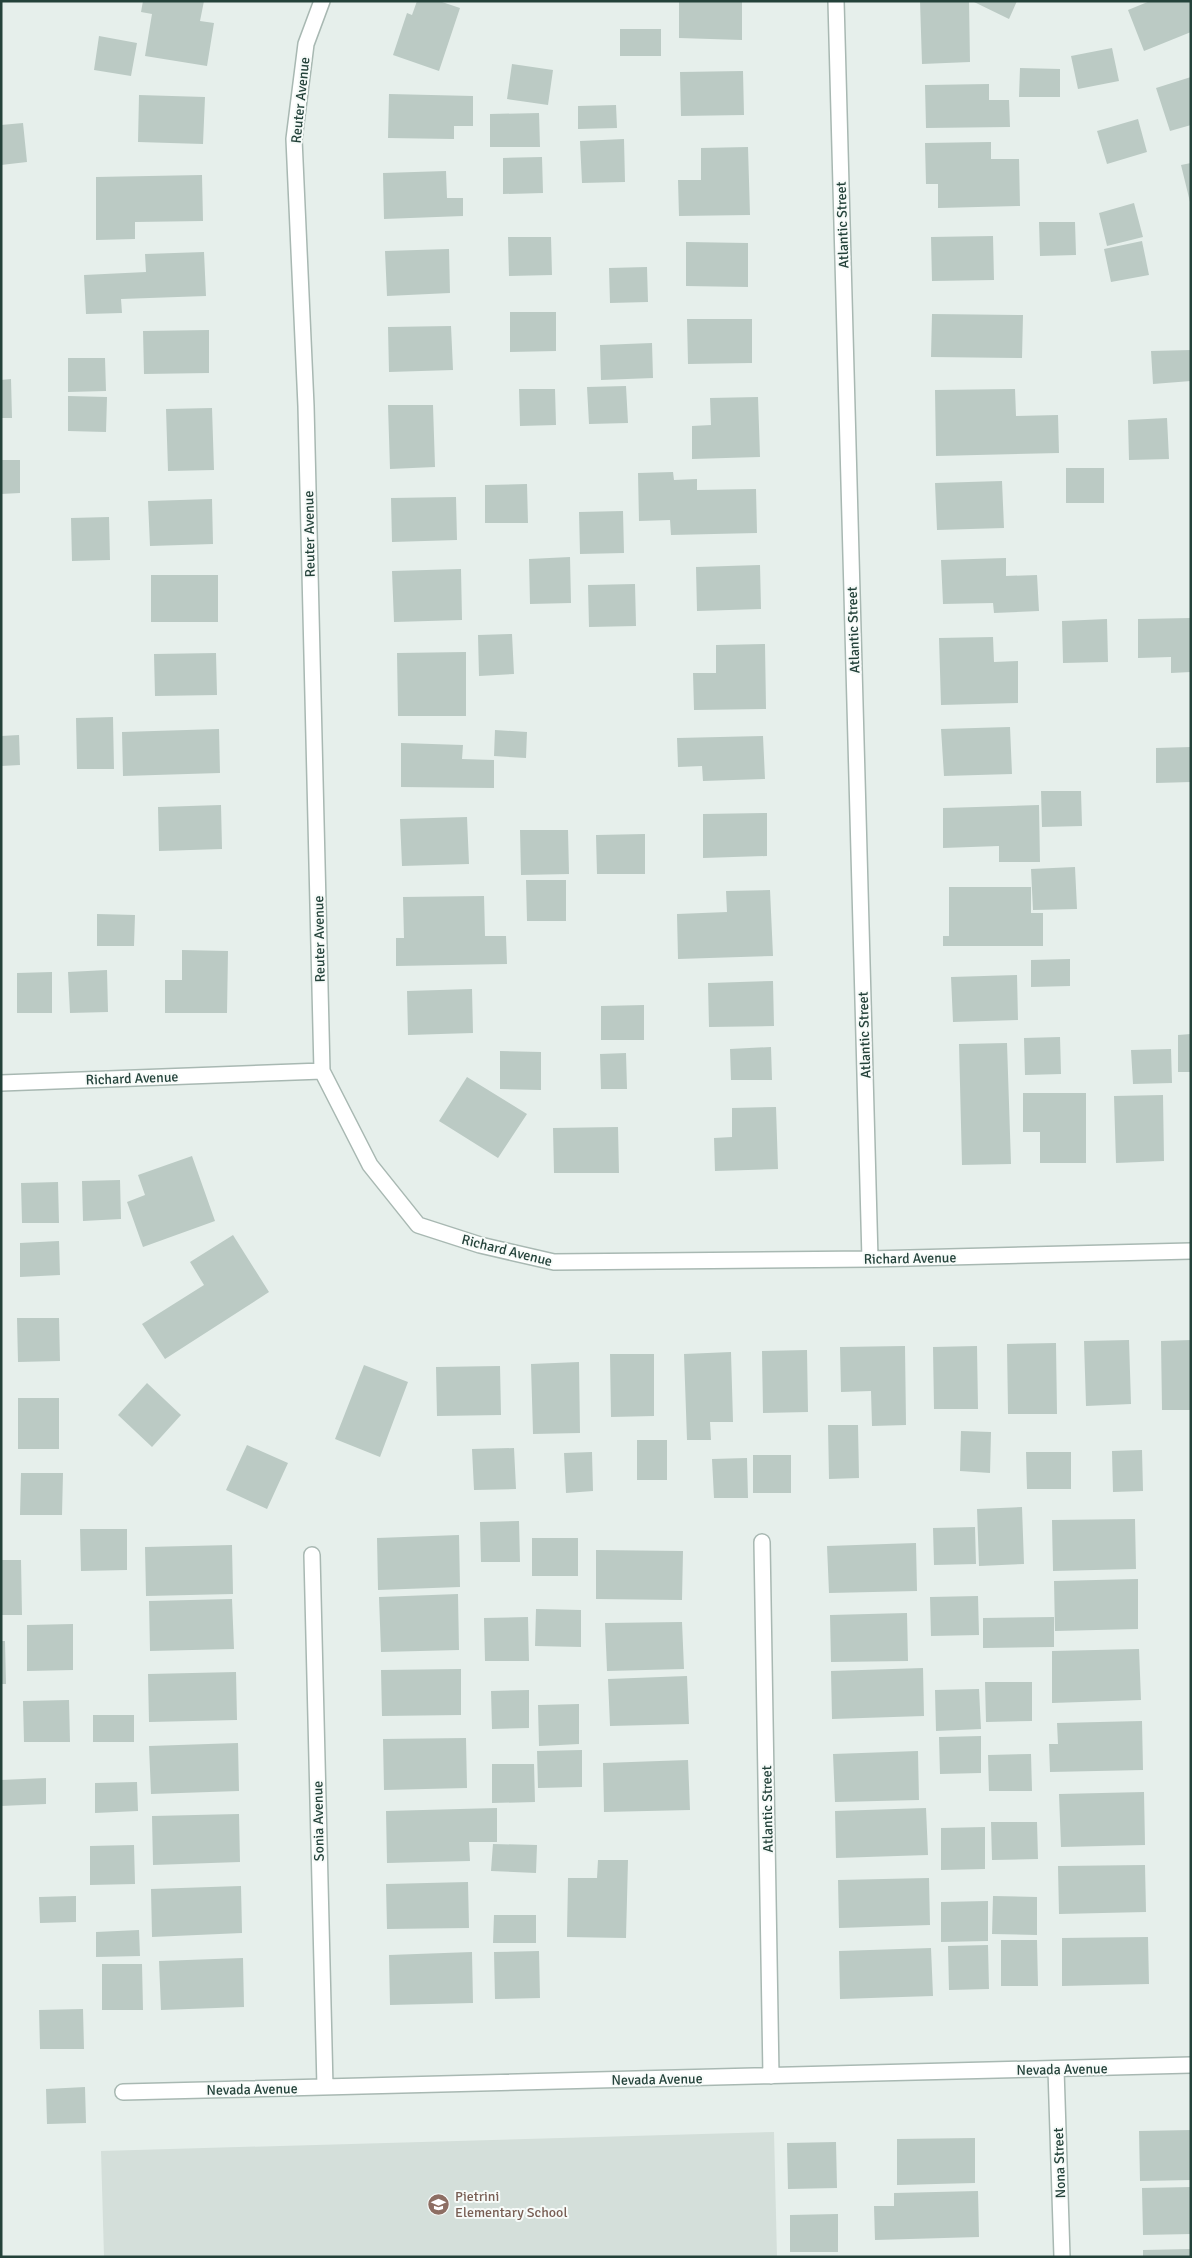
<svg xmlns="http://www.w3.org/2000/svg" width="1192" height="2258" viewBox="0 0 1192 2258" font-family="Signika,sans-serif">
  <rect width="100%" height="100%" fill="#e6efeb"/>
  <!-- built -->
  <path fill="#d4dfda" d="M774 2132 777 2257H104L101 2151Z"/>
  <!-- building -->
  <path fill="#bbcac4" d="M143 1H204L200 21 214 23 207 66 145 56 152 14 141 12Z
    M417 1H439L460 8 439 71 393 55 407 13 412 15Z
    M679 1H742V40L679 38Z
    M920 1H969L970 62 922 64Z
    M972 1H1017L1009 19Z
    M1150 1H1191V32L1144 51 1128 10Z
    M620 29H661V56H620Z
    M99 36 137 43 131 76 94 70Z
    M1112 48 1119 81 1078 89 1071 56Z
    M512 64 553 70 548 105 507 99Z
    M1020 68 1060 69V97H1019Z
    M743 71 744 115 681 116 680 72Z
    M1191 77V125L1170 131 1156 88Z
    M989 84V100H1009L1010 127 926 128 925 85Z
    M389 94 473 96V126H454V139L388 138Z
    M139 95 205 97 203 144 138 142Z
    M616 105 617 128 578 129V106Z
    M539 113 540 147H490V114Z
    M1138 119 1147 152 1107 164 1097 131Z
    M23 123 27 162 1 165V125Z
    M624 139 625 182 582 183 580 141Z
    M991 142V159H1019L1020 206 938 208V184H926L925 143Z
    M748 147 750 215 679 216 678 180H701V148Z
    M542 157 543 193 503 194V158Z
    M1191 163V202H1190L1181 165Z
    M446 171 447 198H463V216L384 219 383 173Z
    M202 175 203 221 135 222V239L96 240V177Z
    M1134 203 1143 237 1107 246 1099 213Z
    M1039 222H1075L1076 255 1040 256Z
    M993 236 994 280 932 281 931 237Z
    M508 237H551L552 275 509 276Z
    M1142 241 1149 275 1111 282 1104 249Z
    M686 242 748 243V287L686 286Z
    M449 249 450 293 387 296 385 251Z
    M204 252 206 296 121 299 122 313 86 314 84 275 146 272 145 254Z
    M647 267 648 302 610 303 609 268Z
    M510 312H556V351L510 352Z
    M932 314 1023 315 1022 358 931 357Z
    M687 319H752V363L688 364Z
    M451 326 453 370 389 372 388 327Z
    M209 330V373L144 374 143 331Z
    M652 343 653 378 601 380 600 345Z
    M1191 350V381L1153 384 1151 351Z
    M68 358H105L106 391 68 392Z
    M11 379 12 418H1V380Z
    M626 386 628 423 589 424 587 387Z
    M519 389H555L556 425 520 426Z
    M1015 389 1016 416 1058 415 1059 453 936 456 935 390Z
    M68 396 107 397 106 432 68 431Z
    M758 397 760 457 692 459V426L711 425 710 398Z
    M388 405H433L435 467 390 469Z
    M212 408 214 470 168 471 166 409Z
    M1167 418 1169 459 1129 460 1128 420Z
    M1 460H20V493L1 494Z
    M1066 468H1104V503H1066Z
    M673 472 674 480 697 479V490L756 489 757 533 671 535 670 520 639 521 638 473Z
    M1002 481 1004 528 937 530 935 483Z
    M527 484 528 523H485V485Z
    M456 497 457 540 392 542 391 498Z
    M212 499 213 544 150 546 148 501Z
    M623 511 624 553 580 554 579 512Z
    M109 517 110 560 72 561 71 518Z
    M570 557 571 603 530 604 529 559Z
    M1006 558V576L1037 575 1039 611 994 613 993 603 943 604 941 560Z
    M760 565 761 609 697 611 696 567Z
    M461 569 462 620 394 622 392 571Z
    M151 575H218V622H151Z
    M635 584 636 626 589 627 588 585Z
    M1191 618V672L1171 673V657L1138 658V619Z
    M1107 619 1108 662 1063 663 1062 621Z
    M512 634 514 674 479 676 478 635Z
    M993 637 994 662 1018 661V703L941 705 939 638Z
    M765 644 766 709 694 710 693 673H716V645Z
    M466 652V716H398L397 653Z
    M216 653 217 695 155 696 154 654Z
    M113 717 114 769H77L76 718Z
    M1010 727 1012 774 944 776 941 729Z
    M219 729 220 773 123 776 122 732Z
    M495 730 527 732 526 758 494 756Z
    M19 735 20 765 1 766V736Z
    M763 736 765 779 703 781 702 766 678 767 677 738Z
    M401 743 463 745 462 759 494 760V788L401 787Z
    M1191 747V782L1156 783V748Z
    M1041 791H1081L1082 826 1042 827Z
    M221 805 222 849 159 851 158 807Z
    M1039 805 1040 862H999V846L943 848V808Z
    M767 813V856L703 858V814Z
    M467 817 469 864 402 866 400 819Z
    M520 830H568L569 874 521 875Z
    M645 834V874H597L596 835Z
    M1075 867 1077 909 1033 910 1031 869Z
    M526 880H566V921H527Z
    M949 887H1031V913H1043V946H943V936H949Z
    M770 890 773 956 678 959 677 914 727 912 726 891Z
    M484 896 485 936H506L507 964 396 966V938H404L403 897Z
    M97 914 135 915 134 946H97Z
    M182 950 228 951 227 1013H165V980H182Z
    M1070 959V986L1031 987V960Z
    M107 970 108 1012 70 1013 68 972Z
    M52 972V1013H17V973Z
    M1017 975 1018 1020 953 1022 951 977Z
    M773 981 774 1026 709 1027 708 983Z
    M472 989 473 1033 408 1035 407 991Z
    M644 1005V1040H601V1006Z
    M1191 1034V1072H1178V1035Z
    M1060 1037 1061 1074 1025 1075 1024 1038Z
    M1007 1043 1011 1164 962 1165 959 1044Z
    M771 1047 772 1080H731L730 1049Z
    M1171 1049 1172 1083 1133 1084 1131 1050Z
    M500 1051 541 1052V1090L500 1089Z
    M626 1053 627 1089H601L600 1054Z
    M467 1077 527 1114 498 1158 439 1121Z
    M1023 1093H1086V1163H1040V1132H1023Z
    M1163 1095 1164 1161 1116 1163 1114 1096Z
    M776 1107 778 1169 715 1171 714 1138 732 1137V1108Z
    M618 1127 619 1173H554L553 1128Z
    M192 1156 215 1221 143 1247 127 1202 145 1195 138 1175Z
    M120 1180 121 1219 83 1221 82 1181Z
    M58 1182 59 1223H22L21 1183Z
    M233 1235 269 1292 165 1359 142 1324 204 1285 190 1262Z
    M59 1241 60 1275 20 1277V1243Z
    M17 1318H59L60 1361 18 1362Z
    M1129 1340 1131 1404 1086 1406 1084 1341Z
    M1191 1340V1410H1162L1161 1341Z
    M1056 1343 1057 1414H1008L1007 1344Z
    M905 1346 906 1425 872 1426 871 1391 841 1392 840 1347Z
    M977 1346 978 1409H934L933 1347Z
    M807 1350 808 1412 763 1413 762 1351Z
    M731 1352 733 1422H710L711 1440H687L684 1354Z
    M610 1354H654V1416L611 1417Z
    M579 1362 580 1433 533 1434 531 1364Z
    M364 1365 408 1382 380 1457 335 1439Z
    M500 1366 501 1415 437 1416 436 1367Z
    M147 1383 181 1415 152 1447 118 1415Z
    M18 1398H59V1449H18Z
    M828 1425H858L859 1478 829 1479Z
    M961 1431 991 1432 990 1473 960 1471Z
    M637 1440H667V1480H637Z
    M247 1445 288 1463 267 1509 226 1490Z
    M514 1448 516 1489 474 1490 472 1449Z
    M1142 1450 1143 1491 1113 1492 1112 1451Z
    M592 1452 593 1491 566 1493 564 1453Z
    M1026 1452H1071V1489H1027Z
    M753 1455H791V1493H753Z
    M747 1458 748 1498H714L712 1459Z
    M21 1473H63L62 1515H20Z
    M1022 1507 1024 1564 979 1566 977 1509Z
    M1135 1519 1136 1569 1053 1571 1052 1520Z
    M519 1521 520 1562H481L480 1522Z
    M975 1527 976 1564 934 1565 933 1528Z
    M80 1529H127V1570L81 1571Z
    M459 1535 460 1587 378 1590 377 1538Z
    M532 1538H578V1576H532Z
    M916 1543 917 1591 829 1593 827 1546Z
    M232 1545 233 1594 146 1596 145 1547Z
    M596 1550 683 1551 682 1600 596 1599Z
    M1 1560H21L22 1615H1Z
    M1138 1579V1629L1055 1631 1054 1581Z
    M458 1594 459 1650 381 1652 379 1597Z
    M978 1596 979 1635 931 1636 930 1597Z
    M232 1599 234 1649 150 1651 149 1601Z
    M536 1609 581 1610V1647L535 1646Z
    M907 1613 908 1661 831 1662 830 1615Z
    M528 1617 529 1661H485L484 1618Z
    M1054 1617V1647L983 1648V1618Z
    M682 1622 684 1669 607 1671 605 1623Z
    M73 1624V1670L27 1671V1625Z
    M1 1641H5L6 1684H1Z
    M1139 1649 1141 1700 1052 1703V1651Z
    M923 1668 924 1716 832 1719 831 1671Z
    M461 1669V1715L382 1716 381 1670Z
    M236 1672 237 1720 149 1722 148 1674Z
    M687 1676 689 1724 610 1726 608 1679Z
    M985 1682H1032V1721L986 1722Z
    M979 1689 981 1729 936 1731 935 1690Z
    M529 1690V1728L492 1729 491 1691Z
    M69 1700 70 1742H24L23 1701Z
    M579 1704V1744L539 1746 538 1705Z
    M93 1715H134V1742H93Z
    M1142 1721 1143 1770 1050 1772 1049 1744H1058L1057 1723Z
    M981 1736V1773L940 1774 939 1737Z
    M466 1738 467 1788 384 1790 383 1739Z
    M238 1743 239 1791 151 1794 149 1746Z
    M582 1750V1787L538 1788 537 1751Z
    M918 1751 919 1800 835 1802 833 1754Z
    M1031 1754 1032 1791H989L988 1755Z
    M688 1760 690 1810 604 1812 603 1763Z
    M492 1764H534L535 1802 492 1803Z
    M46 1778V1804L1 1806V1780Z
    M137 1782 138 1811 95 1813V1783Z
    M1144 1792 1145 1845 1061 1847 1059 1794Z
    M497 1808V1842H469L470 1861 387 1863 386 1811Z
    M926 1808 928 1855 836 1858 835 1811Z
    M239 1814 240 1862 153 1865 152 1816Z
    M991 1822H1037L1038 1859 992 1860Z
    M985 1827V1869L941 1870V1828Z
    M493 1844 537 1845 536 1873 491 1871Z
    M134 1845 135 1884 90 1885V1846Z
    M598 1860H628L626 1938 567 1937 568 1878H597Z
    M1145 1865 1146 1912 1059 1914 1058 1866Z
    M929 1878 930 1925 839 1928 838 1880Z
    M468 1882 469 1928 387 1929 386 1884Z
    M241 1886 242 1933 152 1937 151 1889Z
    M76 1896V1922L40 1923 39 1897Z
    M993 1896 1037 1897V1935L992 1934Z
    M988 1901V1941L941 1942V1902Z
    M494 1915H536V1943H493Z
    M139 1930 140 1956 96 1957V1932Z
    M1148 1937 1149 1984 1062 1986V1938Z
    M1001 1940H1037L1038 1986H1001Z
    M988 1945 989 1989 949 1990 948 1946Z
    M931 1948 933 1996 840 1999 839 1951Z
    M539 1951 540 1998 495 1999 494 1952Z
    M472 1952 473 2003 390 2005 389 1955Z
    M243 1958 244 2007 161 2010 159 1961Z
    M102 1964H142L143 2010H102Z
    M83 2009 84 2049H40L39 2010Z
    M85 2087 86 2123 47 2124 46 2089Z
    M1191 2130V2180L1140 2181 1139 2131Z
    M975 2138V2183L897 2185V2139Z
    M836 2142 837 2188 788 2189 787 2143Z
    M1191 2187V2234L1143 2235 1142 2188Z
    M978 2191 979 2237 875 2240 874 2206H894V2193Z
    M838 2214V2252H790V2215Z
    M1191 2249V2257H1143V2250Z"/>
  <g fill="none" stroke-linecap="round" stroke-linejoin="round">
    <defs>
      <path id="street" d="M322 1 306 44 294 139 306 406 322 1071 370 1165 418 1225 480 1245 554 1262 870 1259 1191 1251
        M836 1 870 1259
        M1 1083 322 1071
        M762 1542 771 2076
        M312 1555 325 2087
        M1056 2069 1062 2257
        M123 2092 1191 2065"/>
    </defs>
    <!-- street casing -->
    <use href="#street" stroke="#a8b8b2" stroke-width="18"/>
    <!-- street -->
    <use href="#street" stroke="#fff" stroke-width="15"/>
  </g>
  <!-- icons -->
  <defs>
    <symbol id="school-disc" viewBox="-11 -11 22 22"><circle r="9.5" fill="#8d6e63" stroke="#f7fbf9"/><path d="M0-5L7-2L0 1L-7-2ZM-4 1L0 2.5L4 1V4Q0 6-4 4Z" fill="#fff"/></symbol>
  </defs>
  <g fill-rule="evenodd">
    <use href="#school-disc" x="426" y="2192" width="25" height="25"/>
  </g>
  <g text-anchor="middle" stroke-width="4" stroke-linejoin="round" paint-order="stroke">
    <!-- street labels -->
    <g font-size="14" fill="#24423a" stroke="#f7fbf9">
      <text transform="translate(300 100) rotate(-84)" y="5">Reuter Avenue</text>
      <text transform="translate(842 225) rotate(-92)" y="5">Atlantic Street</text>
      <text transform="translate(309 534) rotate(-91)" y="5">Reuter Avenue</text>
      <text transform="translate(853 630) rotate(-92)" y="5">Atlantic Street</text>
      <text transform="translate(319 939) rotate(-91)" y="5">Reuter Avenue</text>
      <text transform="translate(864 1035) rotate(-92)" y="5">Atlantic Street</text>
      <text transform="translate(132 1078) rotate(-2)" y="5">Richard Avenue</text>
      <text transform="translate(507 1250) rotate(14)" y="5">Richard Avenue</text>
      <text transform="translate(910 1258) rotate(-1)" y="5">Richard Avenue</text>
      <text transform="translate(767 1809) rotate(-91)" y="5">Atlantic Street</text>
      <text transform="translate(318 1821) rotate(-91)" y="5">Sonia Avenue</text>
      <text transform="translate(1062 2069) rotate(-1)" y="5">Nevada Avenue</text>
      <text transform="translate(657 2079) rotate(-1)" y="5">Nevada Avenue</text>
      <text transform="translate(252 2089) rotate(-1)" y="5">Nevada Avenue</text>
      <text transform="translate(1059 2163) rotate(-92)" y="5">Nona Street</text>
    </g>
    <!-- education labels -->
    <g font-size="14" fill="#785e54" stroke="#f7fbf9" text-anchor="start">
      <text x="455" y="2201">Pietrini<tspan x="455" dy="16">Elementary School</tspan></text>
    </g>
  </g>
  <!-- border -->
  <rect width="1192" height="2258" fill="none" stroke="#24423a" stroke-width="5"/>
</svg>
